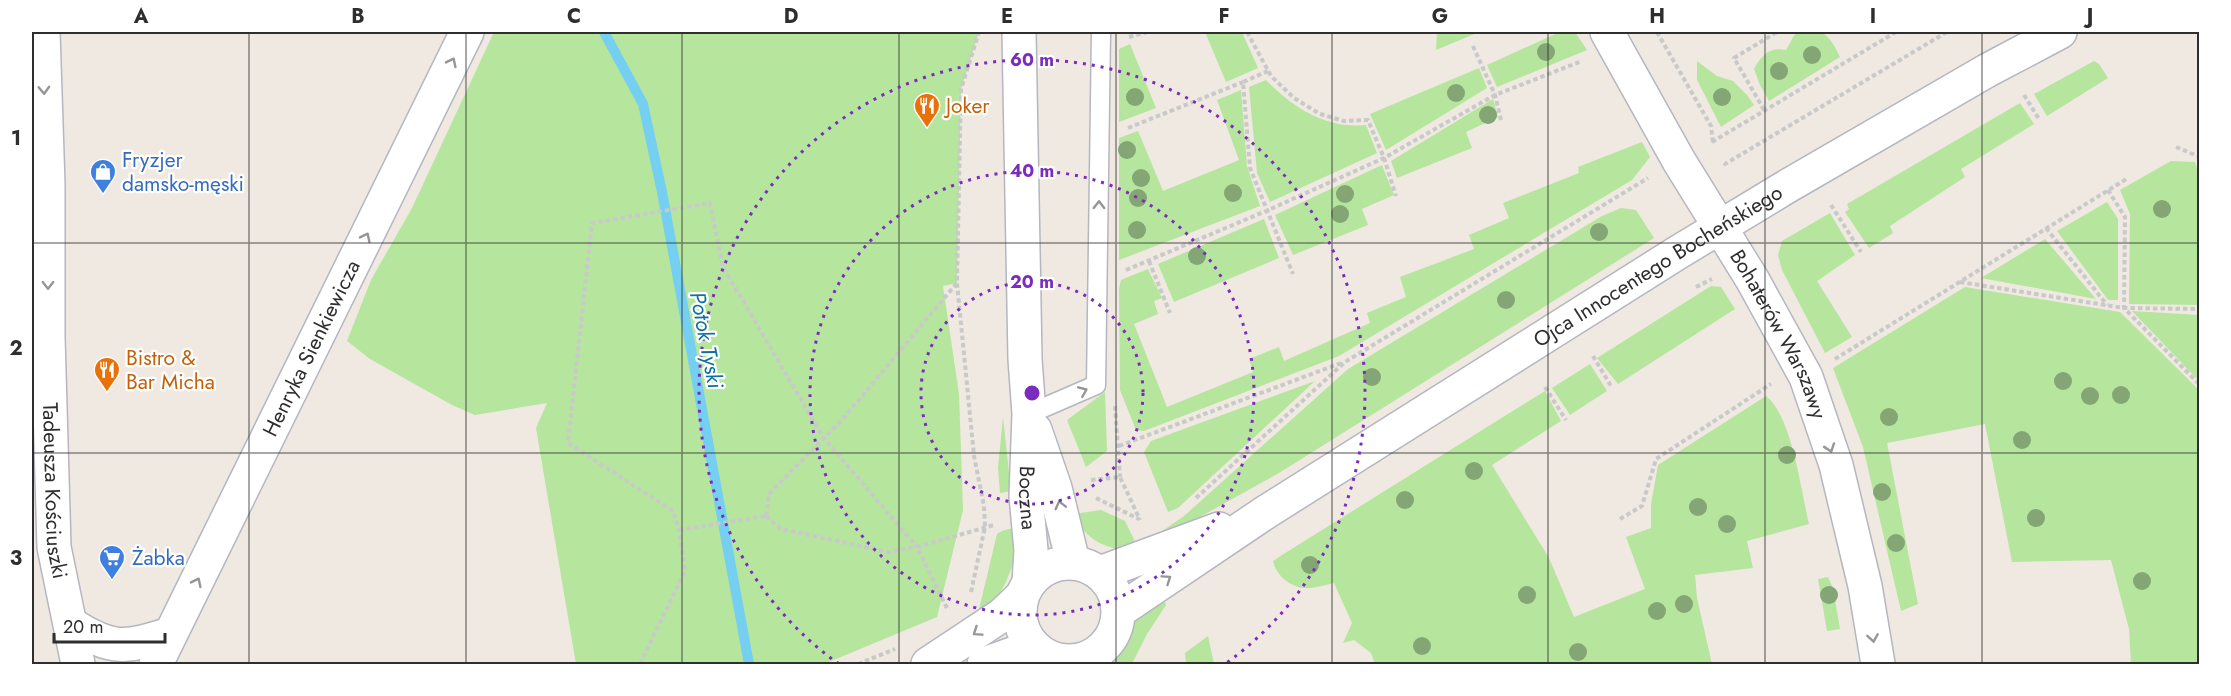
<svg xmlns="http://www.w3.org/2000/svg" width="2231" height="696" viewBox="0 0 2231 696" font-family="Jost,sans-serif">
  <rect width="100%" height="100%" fill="#efe9e1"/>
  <!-- green -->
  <path fill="#b6e59e" d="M494 32H979L961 89 957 283 943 286 959 394 963 510 937 617 824 664H576L536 428 547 403 475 415 452 405 370 359 347 341 371 280 412 208Z
    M1205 32H1242L1258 68 1226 82Z
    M1437 32H1479L1436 50Z
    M1560 32H1575L1587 50 1497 87 1487 65Z
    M1796 32C1823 28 1829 34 1840 57L1769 101 1760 85 1754 69C1762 55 1769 47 1786 50Z
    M1130 44 1156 108 1119 122V49Z
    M1697 61 1717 76 1733 81 1747 95 1754 105 1721 127 1697 80Z
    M2094 61 2099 64 2108 78 2047 116 2034 94Z
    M1479 68 1487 88 1386 150 1370 114Z
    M1266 80C1293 108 1326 129 1366 125L1377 153 1270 202 1257 173 1249 87Z
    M1241 90 1247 166 1260 206 1119 260V138L1138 131 1163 191 1239 160 1217 100Z
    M1493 99 1498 117 1466 132 1472 148 1397 178 1391 161Z
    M2020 103 2034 124 1961 169 1965 177 1890 226 1893 233 1869 248 1845 212 1849 209 1847 204Z
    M1642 142 1650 157 1632 180 1339 356 1144 431 1136 430 1120 390 1119 289 1121 280 1148 269 1162 298 1154 301 1158 314 1134 324 1167 407 1253 372 1249 359 1279 347 1284 361 1370 323 1367 313 1406 297 1400 277 1474 249 1469 235 1509 218 1503 203 1579 173 1578 167Z
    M2171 161 2195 162 2199 177V305L2129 304 2130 214 2120 190Z
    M1382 165 1394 195 1362 209 1368 225 1293 255 1275 215Z
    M2107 202 2118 219V300H2108L2057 231Z
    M1621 208 1636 210 1654 238 1279 473 1160 539 1158 534 1184 516 1348 369 1602 216Z
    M1830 213 1855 255 1817 281 1852 337 1825 353 1782 270 1778 255 1782 241Z
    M1264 219 1279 258 1174 302 1158 264Z
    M2045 239 2096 299 1981 278Z
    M1711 286 1721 287 1735 309 1618 384 1597 358Z
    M1965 287 2120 312 2199 390V663L2131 664 2129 629 2111 560 2012 562 1985 424 1887 443 1918 604 1901 611 1863 447 1833 368Z
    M2132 311 2199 315V381Z
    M1590 364 1607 391 1570 415 1552 388Z
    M1315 381 1178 508 1168 512 1144 452 1151 441Z
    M1545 391 1561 421 1492 465 1549 558 1574 617 1645 589 1626 537 1651 528V504L1658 465 1766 396C1792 416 1801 491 1809 524L1747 541 1753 568 1695 575 1697 598 1712 664H1375L1371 653 1354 640 1343 643 1352 623 1334 583C1325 585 1313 589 1304 588 1290 587 1276 575 1273 561L1282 555Z
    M1105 392 1107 451 1086 467 1067 420Z
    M1003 417 1011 491 1000 493 998 468Z
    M1101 510 1125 521 1139 550C1108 551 1087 542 1073 514Z
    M1019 526 1018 551 1006 582 991 609 976 622 997 534 1002 531Z
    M1828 577 1833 588 1840 629 1827 631 1818 579Z
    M1162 595 1166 605 1147 634 1132 664H1114C1123 625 1133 620 1162 595Z
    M1208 636 1214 664H1186L1185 653Z"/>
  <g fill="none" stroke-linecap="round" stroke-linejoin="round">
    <!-- stream -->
    <path stroke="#75cff0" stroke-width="10" d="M604 32 643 104 662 192 749 664"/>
    <defs>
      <path id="lane" d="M1029 414 1096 385 1101 32"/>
      <g id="street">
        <path id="s1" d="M43 32 48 185V337L54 547 78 664"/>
        <path id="s2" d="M1019 32 1025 359 1029 414 1026 496 1031 550 1029 583"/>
        <path id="s3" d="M1607 32 1679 161 1752 279 1806 377 1836 465 1865 586 1878 664"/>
        <path d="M1035 430 1055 488 1073 562"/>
        <path d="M71 624C112 651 126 648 170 634"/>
        <path id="s4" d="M156 664 467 32"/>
        <path d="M928 664 1002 615 1022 596"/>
        <path d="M984 664 1018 652 1038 650"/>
      </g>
      <g id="secondary">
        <circle cx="1069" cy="612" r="49"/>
        <path d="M1100 573 1219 529"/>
        <path id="s5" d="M1119 611 1266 512 1677 253 1786 187 1988 70 2060 32"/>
      </g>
    </defs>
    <!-- lane casing -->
    <use href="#lane" stroke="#b4b7c1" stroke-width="21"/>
    <!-- street casing -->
    <use href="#street" stroke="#b4b7c1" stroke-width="36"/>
    <!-- secondary casing -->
    <use href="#secondary" stroke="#b4b7c1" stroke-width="36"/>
    <!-- path -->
    <path stroke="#c9c9c9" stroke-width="4" stroke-dasharray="4.5 3" stroke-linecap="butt" d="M1247 32 1271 76 1294 98 1320 114 1344 121 1368 120 1384 158 1396 196
      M1657 32 1711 126 1713 143
      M1129 37 1147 32
      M1473 46 1495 95 1501 120
      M1268 71 1243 82 1250 168 1293 274
      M2024 95 2039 119
      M1764 110 1734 58 1777 32
      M1128 128 1243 82
      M1712 142 1896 32
      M2176 147 2200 157
      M1724 163 1725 164 1947 32
      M2108 190 2125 217 2124 308 2200 385
      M1831 205 1861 252
      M2046 228 2107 305
      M1149 261 1170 313
      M1126 270 1266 211 1384 158 1495 95 1582 61
      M1960 282 2124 308 2200 309
      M1696 287 1712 279
      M1593 356 1611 386
      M1835 359 2128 178
      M1545 387 1566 420
      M1115 406 1120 477
      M1119 446 1341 363
      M1091 480 1120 477 1140 520
      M1096 498 1139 519
      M1196 498 1345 362 1648 178
      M766 516 769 494 841 421 957 283
      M766 516 781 529 889 552 916 547
      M1620 519 1642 506 1656 459 1771 384
      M679 530 766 516
      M971 592 985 527 984 506 974 456 957 283 961 89 979 32
      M947 608 917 547 994 525
      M640 664 685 571 679 530 673 511 568 443 592 223 710 203 723 267 823 437 917 547
      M858 664 895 649"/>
    <!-- lane -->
    <use href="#lane" stroke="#fff" stroke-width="18"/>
    <!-- street -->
    <use href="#street" stroke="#fff" stroke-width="33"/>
    <!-- secondary -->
    <use href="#secondary" stroke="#fff" stroke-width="33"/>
  </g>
  <!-- trees -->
  <g fill="#84a574">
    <circle cx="1546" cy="52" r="9"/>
    <circle cx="1812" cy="55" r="9"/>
    <circle cx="1779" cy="71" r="9"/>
    <circle cx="1456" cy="93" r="9"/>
    <circle cx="1135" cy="97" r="9"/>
    <circle cx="1722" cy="97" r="9"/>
    <circle cx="1488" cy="115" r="9"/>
    <circle cx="1127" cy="150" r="9"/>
    <circle cx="1141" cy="178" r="9"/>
    <circle cx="1233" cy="193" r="9"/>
    <circle cx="1345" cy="194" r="9"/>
    <circle cx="1138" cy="198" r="9"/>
    <circle cx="2162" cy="209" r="9"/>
    <circle cx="1340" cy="214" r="9"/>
    <circle cx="1137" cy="230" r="9"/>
    <circle cx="1599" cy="232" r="9"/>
    <circle cx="1197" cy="256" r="9"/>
    <circle cx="1506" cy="300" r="9"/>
    <circle cx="1372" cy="377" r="9"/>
    <circle cx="2063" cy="381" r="9"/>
    <circle cx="2121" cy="395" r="9"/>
    <circle cx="2090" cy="396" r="9"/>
    <circle cx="1889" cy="417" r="9"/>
    <circle cx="2022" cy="440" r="9"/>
    <circle cx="1787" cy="455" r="9"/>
    <circle cx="1474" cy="471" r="9"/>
    <circle cx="1882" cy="492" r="9"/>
    <circle cx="1405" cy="500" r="9"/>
    <circle cx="1698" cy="507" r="9"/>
    <circle cx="2036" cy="518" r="9"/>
    <circle cx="1727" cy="524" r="9"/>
    <circle cx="1896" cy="543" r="9"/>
    <circle cx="1310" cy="565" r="9"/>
    <circle cx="2142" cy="581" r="9"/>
    <circle cx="1527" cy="595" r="9"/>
    <circle cx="1829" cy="595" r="9"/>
    <circle cx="1684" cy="604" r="9"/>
    <circle cx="1657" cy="611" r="9"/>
    <circle cx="1422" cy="646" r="9"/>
    <circle cx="1578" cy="652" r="9"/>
  </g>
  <!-- one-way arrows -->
  <defs><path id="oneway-chevron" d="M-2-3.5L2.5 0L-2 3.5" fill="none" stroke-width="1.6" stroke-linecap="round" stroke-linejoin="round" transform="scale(1.5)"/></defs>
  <g stroke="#969696">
    <use href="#oneway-chevron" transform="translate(452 62) rotate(-64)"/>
    <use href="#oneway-chevron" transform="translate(44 90) rotate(88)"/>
    <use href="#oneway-chevron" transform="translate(1099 205) rotate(-89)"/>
    <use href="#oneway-chevron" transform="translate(366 237) rotate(-64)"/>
    <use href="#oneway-chevron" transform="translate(48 285) rotate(90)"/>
    <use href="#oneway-chevron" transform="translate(1083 391) rotate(-23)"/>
    <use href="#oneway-chevron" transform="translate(1830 448) rotate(71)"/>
    <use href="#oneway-chevron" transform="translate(1060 505) rotate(-104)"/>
    <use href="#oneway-chevron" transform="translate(1167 579) rotate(-34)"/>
    <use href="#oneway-chevron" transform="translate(197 582) rotate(-64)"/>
    <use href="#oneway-chevron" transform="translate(977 632) rotate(146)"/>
    <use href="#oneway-chevron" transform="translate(1873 638) rotate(81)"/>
  </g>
  <!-- grid -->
  <path fill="none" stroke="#2e2e2e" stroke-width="1.5" stroke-opacity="0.55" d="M249 32V664M466 32V664M682 32V664M899 32V664M1116 32V664M1332 32V664M1548 32V664M1765 32V664M1982 32V664M32 243H2200M32 453H2200"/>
  <!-- distance rings -->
  <g fill="none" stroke="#7b2cbf" stroke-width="3" stroke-dasharray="3 6">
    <circle cx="1032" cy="393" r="111"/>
    <circle cx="1032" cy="393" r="222"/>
    <path d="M839 664A333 333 0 1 1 1225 664"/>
  </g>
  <!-- icons -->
  <defs>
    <symbol id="restaurant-pin" viewBox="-11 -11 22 30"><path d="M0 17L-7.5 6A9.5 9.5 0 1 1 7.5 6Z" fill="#e8710a" stroke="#fff"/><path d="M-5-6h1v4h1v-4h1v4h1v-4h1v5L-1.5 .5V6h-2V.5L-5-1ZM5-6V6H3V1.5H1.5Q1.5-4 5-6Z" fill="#fff"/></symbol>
    <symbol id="shop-pin" viewBox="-11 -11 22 30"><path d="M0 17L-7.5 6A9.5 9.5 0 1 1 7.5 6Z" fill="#3f7fe0" stroke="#fff"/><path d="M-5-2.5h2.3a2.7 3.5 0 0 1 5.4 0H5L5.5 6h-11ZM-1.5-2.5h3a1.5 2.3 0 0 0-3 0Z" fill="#fff"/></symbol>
    <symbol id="supermarket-pin" viewBox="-11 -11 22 30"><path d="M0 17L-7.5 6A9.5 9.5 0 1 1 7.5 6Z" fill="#3f7fe0" stroke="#fff"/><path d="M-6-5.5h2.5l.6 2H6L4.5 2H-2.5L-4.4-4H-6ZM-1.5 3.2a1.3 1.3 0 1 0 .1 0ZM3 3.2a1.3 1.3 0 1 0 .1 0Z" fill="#fff"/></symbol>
  </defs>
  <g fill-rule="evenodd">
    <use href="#restaurant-pin" x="912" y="91" width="30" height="40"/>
    <use href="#shop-pin" x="88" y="157" width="30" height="40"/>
    <use href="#restaurant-pin" x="92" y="355" width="30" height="40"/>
    <use href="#supermarket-pin" x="97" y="543" width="30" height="40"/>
  </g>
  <g text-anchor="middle" stroke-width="4.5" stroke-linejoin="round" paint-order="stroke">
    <!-- food labels -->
    <g font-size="21" fill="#c56008" stroke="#fff" text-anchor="start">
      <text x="946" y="113">Joker</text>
      <text x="126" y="365">Bistro &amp;<tspan x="126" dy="24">Bar Micha</tspan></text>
    </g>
    <!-- shop labels -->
    <g font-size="21" fill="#366cbe" stroke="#fff" text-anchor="start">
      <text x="122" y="167">Fryzjer<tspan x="122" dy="24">damsko-męski</tspan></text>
      <text x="132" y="565">Żabka</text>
    </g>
    <!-- street labels -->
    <g font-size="21" fill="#2e2e2e" stroke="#fff">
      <text dy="7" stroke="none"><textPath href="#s5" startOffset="640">Ojca Innocentego Bocheńskiego</textPath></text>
      <text dy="7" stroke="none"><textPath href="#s3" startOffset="348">Bohaterów Warszawy</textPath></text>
      <text dy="7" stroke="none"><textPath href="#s4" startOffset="352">Henryka Sienkiewicza</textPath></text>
      <text dy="7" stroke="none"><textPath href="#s1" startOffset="459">Tadeusza Kościuszki</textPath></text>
      <text dy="7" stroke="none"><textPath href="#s2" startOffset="466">Boczna</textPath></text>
    </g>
    <!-- water labels -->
    <g font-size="22" font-style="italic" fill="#0d6fa3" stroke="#fff">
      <text transform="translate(707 340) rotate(79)" y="8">Potok Tyski</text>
    </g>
  </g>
  <circle cx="1032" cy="393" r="9" fill="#7b2cbf" stroke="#fff" stroke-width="3"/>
  <g font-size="18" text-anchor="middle" font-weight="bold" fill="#7b2cbf" stroke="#fff" stroke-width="4.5" stroke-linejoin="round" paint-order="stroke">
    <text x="1032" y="66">60 m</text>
    <text x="1032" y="177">40 m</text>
    <text x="1032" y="288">20 m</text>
  </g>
  <!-- border -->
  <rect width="2231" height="696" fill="none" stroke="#ffffff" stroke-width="66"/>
  <!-- scale -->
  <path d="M54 633v9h111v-9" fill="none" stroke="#2e2e2e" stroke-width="3"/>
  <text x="63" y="633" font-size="18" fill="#2e2e2e" stroke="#ffffff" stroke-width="4.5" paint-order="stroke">20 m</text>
  <rect x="33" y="33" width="2165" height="630" fill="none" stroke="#2e2e2e" stroke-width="2"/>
  <g font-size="20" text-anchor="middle" font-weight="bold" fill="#2e2e2e">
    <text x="141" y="23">A</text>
    <text x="358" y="23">B</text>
    <text x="574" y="23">C</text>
    <text x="791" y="23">D</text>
    <text x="1007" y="23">E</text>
    <text x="1224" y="23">F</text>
    <text x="1440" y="23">G</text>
    <text x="1657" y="23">H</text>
    <text x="1873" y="23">I</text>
    <text x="2090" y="23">J</text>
    <text x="16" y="145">1</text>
    <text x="16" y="355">2</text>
    <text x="16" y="565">3</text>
  </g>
</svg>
